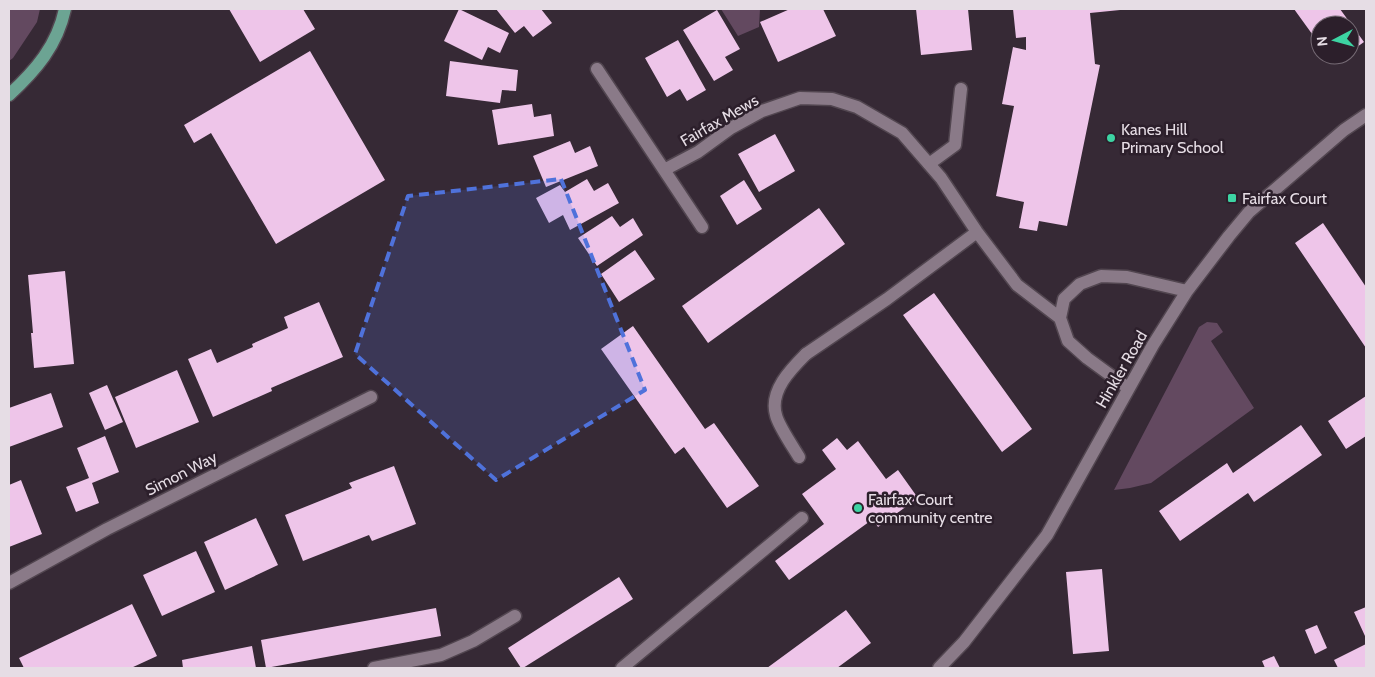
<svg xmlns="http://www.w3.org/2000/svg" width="1375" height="677" viewBox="0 0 1375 677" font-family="Cabin,sans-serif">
  <rect width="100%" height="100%" fill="#362935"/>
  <!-- green -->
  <path fill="#634960" d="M9 9H40L37 22 13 58 9 61Z
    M721 9H760L759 27 738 36Z
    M1207 322 1217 323 1223 332 1211 341 1254 408 1151 483 1130 488 1114 490 1199 327Z"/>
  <!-- building -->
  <path fill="#eec5e9" d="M229 9H303L315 29 260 62Z
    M459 9 509 33 500 53 488 47 482 60 444 41Z
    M496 9H541L552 23 533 37 524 26 515 33Z
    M790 9H823L836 36 778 62 760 22Z
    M916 9H968L972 50 921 55Z
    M1013 9H1120V10L1090 13 1095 64 1100 65 1067 226 1039 221 1037 231 1019 228 1024 202 996 196 1014 106 1002 104 1013 47 1026 50V37L1016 38Z
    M1294 9H1340L1364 42 1350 52V25H1320V45Z
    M717 10 740 49 725 57 733 70 714 81 683 30Z
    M678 40 706 90 687 101 680 89 667 97 645 58Z
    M310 51 385 180 276 244 211 133 194 143 184 125Z
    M1327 55H1346L1334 64Z
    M450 61 518 70 516 91 502 90 500 103 446 96Z
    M532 104 534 117 551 114 554 136 498 145 492 110Z
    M775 134 795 171 759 192 738 154Z
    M570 141 575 153 590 146 598 166 546 187 533 156Z
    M587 179 594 191 608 183 619 203 570 230 563 215 549 223 536 198 560 185 565 192Z
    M744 180 762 209 737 225 720 196Z
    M819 208 845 244 708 343 682 306Z
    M612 216 620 227 633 218 643 235 597 266 578 238Z
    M1323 223 1366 287V348L1295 243Z
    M635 250 655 279 619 302 601 274Z
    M65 271 74 364 34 368 31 333H33L28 275Z
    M934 293 1032 429 1002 452 903 315Z
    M319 302 343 357 271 388 272 391 213 417 188 359 211 349 217 363 253 347 252 344 288 328 284 317Z
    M633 326 705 429 714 423 759 486 727 508 684 447 675 454 601 349Z
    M177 370 199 422 136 448 115 397Z
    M107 385 123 422 105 430 89 393Z
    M51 393 63 427 9 447V408Z
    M1366 396V436L1346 449 1328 421Z
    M1301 425 1322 455 1254 502 1248 493 1180 541 1159 511 1227 463 1233 473Z
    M105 436 119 472 92 483 99 503 76 512 66 487 89 478 77 448Z
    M837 438 847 450 858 441 886 479 898 470 918 498 878 527 873 519 789 580 775 561 824 524 802 494 836 469 822 450Z
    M394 466 416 524 372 541 369 535 303 561 285 515 352 488 349 483Z
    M21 480 42 534 9 547V485Z
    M256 518 278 565 225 590 204 542Z
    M196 551 215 592 162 616 143 575Z
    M1102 569 1109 651 1073 654 1066 572Z
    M619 577 633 599 523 668H521L508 648Z
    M132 604 157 656 131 668H24L19 658Z
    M1366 607V635L1365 636 1354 612Z
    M436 608 441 636 266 668 261 640Z
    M846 610 871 643 837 668H767Z
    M1317 625 1327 648 1315 654 1305 630Z
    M1366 644V668H1338L1334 660Z
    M252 646 256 668H183L182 660Z
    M1274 656 1280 668H1265L1262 661Z"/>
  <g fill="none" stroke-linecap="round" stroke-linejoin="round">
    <defs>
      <path id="lane" d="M929 164 955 145 961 89
        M799 457C793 447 778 425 776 415 769 391 791 369 806 354
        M374 668 441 655 473 641 515 616
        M622 668 802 518"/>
      <path id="street" d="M597 69 702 227
        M664 170 698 152 731 128 762 111 800 98 832 99 857 107 902 133 941 178 977 232 1017 285 1060 318
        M806 354 887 299 977 232
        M1128 388 1087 358 1068 341 1060 318 1064 299 1080 284 1101 276 1127 277 1187 291
        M9 583 107 529 371 397
        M939 668 964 642 1047 535 1153 345 1187 291 1229 236 1249 212 1344 130 1366 115"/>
      <path id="primary" d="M9 95C36 70 57 46 65 9"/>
    </defs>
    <!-- lane casing -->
    <use href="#lane" stroke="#524650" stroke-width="15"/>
    <!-- street casing -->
    <use href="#street" stroke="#524650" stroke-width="15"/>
    <!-- primary casing -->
    <use href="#primary" stroke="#524650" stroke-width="15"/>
    <!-- lane -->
    <use href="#lane" stroke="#8a7a88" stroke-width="12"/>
    <!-- street -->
    <use href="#street" stroke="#8a7a88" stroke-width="12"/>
    <!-- primary -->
    <use href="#primary" stroke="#6ca493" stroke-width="12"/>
  </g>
  <!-- marked area -->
  <path fill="#4f72db" fill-opacity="0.2" stroke="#4f72db" stroke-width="4" stroke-dasharray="10 6" stroke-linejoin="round" d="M561 179 645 390 496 480 355 354 408 196Z"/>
  <!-- markers -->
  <g fill="#3dd4a3" stroke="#2c1f2b" stroke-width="2">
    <circle cx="1111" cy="138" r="5"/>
    <rect x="1227" y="193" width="10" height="10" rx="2.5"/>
    <circle cx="858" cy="508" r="5"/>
  </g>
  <g text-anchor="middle" stroke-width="5" stroke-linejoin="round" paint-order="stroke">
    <!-- street labels -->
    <g font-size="16" fill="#e6dde5" stroke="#2c1f2b">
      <text transform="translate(719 120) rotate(-30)" y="6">Fairfax Mews</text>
      <text transform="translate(1121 369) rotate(-60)" y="6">Hinkler Road</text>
      <text transform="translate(181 473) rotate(-27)" y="6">Simon Way</text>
    </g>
    <!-- poi labels -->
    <g font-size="16" fill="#e6dde5" stroke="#2c1f2b" text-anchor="start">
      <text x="1121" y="135">Kanes Hill<tspan x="1121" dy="18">Primary School</tspan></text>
      <text x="1242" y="204">Fairfax Court</text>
      <text x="868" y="505">Fairfax Court<tspan x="868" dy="18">community centre</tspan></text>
    </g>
  </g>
  <!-- border -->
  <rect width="1375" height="677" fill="none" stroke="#e6dde5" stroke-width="20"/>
  <!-- north arrow -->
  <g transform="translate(1335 40) rotate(264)"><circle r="24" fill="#2c1f2b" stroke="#766b75"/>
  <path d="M0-4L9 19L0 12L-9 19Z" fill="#3dd4a3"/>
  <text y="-8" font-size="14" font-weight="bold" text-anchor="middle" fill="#e6dde5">N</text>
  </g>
</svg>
